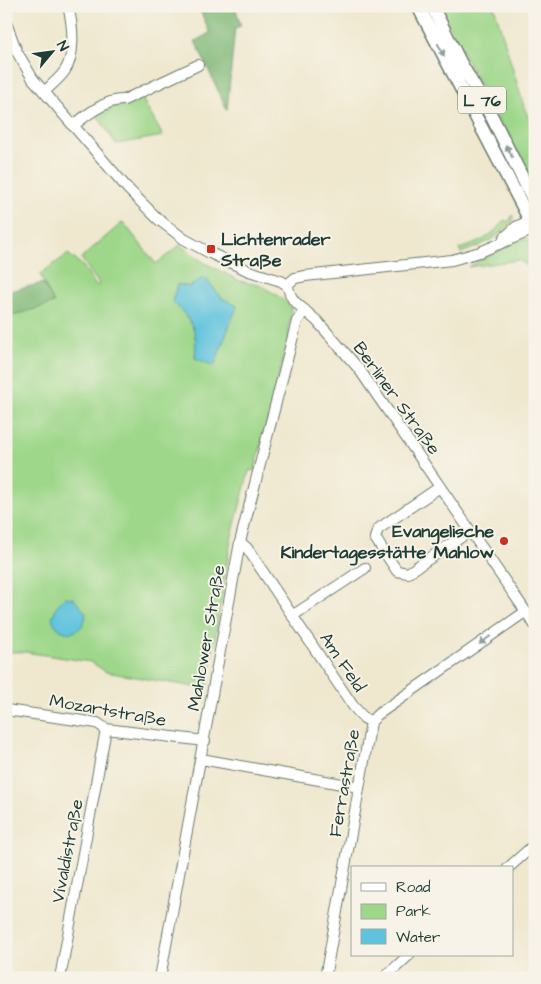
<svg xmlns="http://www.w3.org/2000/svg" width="541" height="984" viewBox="0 0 541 984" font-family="'Architects Daughter',sans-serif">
  <rect width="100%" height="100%" fill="#f7f3e8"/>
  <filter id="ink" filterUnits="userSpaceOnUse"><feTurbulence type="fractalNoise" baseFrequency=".02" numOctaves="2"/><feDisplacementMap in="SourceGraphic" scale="10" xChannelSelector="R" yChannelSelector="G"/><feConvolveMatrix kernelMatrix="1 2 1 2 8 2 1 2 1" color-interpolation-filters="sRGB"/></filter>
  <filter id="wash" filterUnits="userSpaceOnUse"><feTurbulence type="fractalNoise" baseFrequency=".0096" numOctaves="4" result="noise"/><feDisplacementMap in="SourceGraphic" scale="20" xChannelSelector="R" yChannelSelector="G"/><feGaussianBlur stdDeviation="1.12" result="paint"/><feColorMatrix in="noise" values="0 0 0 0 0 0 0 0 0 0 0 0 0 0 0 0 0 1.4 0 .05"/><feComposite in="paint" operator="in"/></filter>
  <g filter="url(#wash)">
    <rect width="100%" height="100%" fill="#efe8cf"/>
    <!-- green -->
    <path fill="#9ed78a" stroke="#5e8a5f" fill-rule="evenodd" d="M439 6H494L525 110 535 129V192Z
      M141 97 163 136 116 144 96 114Z
      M513 215V221C496 240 484 244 461 253L459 249C478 244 493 236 504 220L508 222Z
      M123 222 156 264 180 245 203 262 240 281 262 286 278 296 291 307 290 322 287 330 290 331 255 470 249 471 231 539 207 689 106 672 91 662 25 652H6V318L54 303 40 274 68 254 83 266 96 286 99 284 81 258ZM204 277 222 298 236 306 195 358C198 329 192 320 172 301L178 284 189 287Z
      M522 239 532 240 535 243V271L519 260 468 267Z"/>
    <!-- forest -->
    <path fill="#7eb876" stroke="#4e7a55" d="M198 6H235L241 26 235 28 227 110 195 41 210 33Z
      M43 283 54 303 6 318V292Z"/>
    <!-- water -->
    <path fill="#5fc3dd" stroke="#3f8088" d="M204 277 222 298 237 306 214 366 195 358C198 329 192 321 172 301L178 284 189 287Z
      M65 597 73 598 86 613C85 636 59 640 52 618L57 606Z"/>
  </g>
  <g filter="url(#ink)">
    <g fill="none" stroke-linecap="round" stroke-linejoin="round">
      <defs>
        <path id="minor" d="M6 23 17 52 33 79 128 189 158 219 184 239 210 253 249 271 281 281 287 285
          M44 92C50 86 58 80 64 72 76 56 73 25 68 6
          M73 126C86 115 106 99 124 100L198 65
          M504 238 516 227 535 218
          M287 285 291 296 294 301 317 321 359 369 535 625
          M287 285 295 278 305 276 452 260 480 252 535 229
          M440 487 378 529 375 538 397 571 408 573 470 531
          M240 542 247 548 353 706 364 718 371 722
          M292 616 365 568
          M6 710 97 723 106 729 205 741
          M201 759 359 787
          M508 868 535 844
          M60 978 106 729
          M160 978 240 542 297 321 305 310
          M325 978 371 722 377 715 525 612
          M384 978 409 955"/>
        <path id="major" d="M418 6 535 230
          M432 6 460 62 493 119 535 203"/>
      </defs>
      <!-- minor casing -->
      <use href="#minor" stroke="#68796a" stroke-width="12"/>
      <!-- major casing -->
      <use href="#major" stroke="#68796a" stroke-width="15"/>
      <!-- minor -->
      <use href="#minor" stroke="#fff" stroke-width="10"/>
      <!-- major -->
      <use href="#major" stroke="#fff" stroke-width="12"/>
    </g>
    <!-- one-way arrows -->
    <defs><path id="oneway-solid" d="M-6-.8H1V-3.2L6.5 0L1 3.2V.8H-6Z" transform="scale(1.25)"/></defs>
    <g fill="#8f9e9a">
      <use href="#oneway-solid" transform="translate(441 50) rotate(63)"/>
      <use href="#oneway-solid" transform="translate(509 151) rotate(-117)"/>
      <use href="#oneway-solid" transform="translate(485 640) rotate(145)"/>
    </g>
  </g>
  <!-- markers -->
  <g fill="#c8321e" stroke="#f7f3e8" stroke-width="2">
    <rect x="206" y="244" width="10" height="10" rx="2.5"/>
    <circle cx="504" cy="541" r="5"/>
  </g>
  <g text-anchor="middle" stroke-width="4" stroke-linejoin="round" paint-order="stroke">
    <!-- shield labels -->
    <rect fill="#f7f3e8" stroke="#60746a" stroke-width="1" x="458" y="86.5" width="48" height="27" rx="4"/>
    <g font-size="16" font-weight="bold" fill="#1f3d34">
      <text x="482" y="106">L 76</text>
    </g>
    <!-- poi labels -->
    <g font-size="18" font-weight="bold" fill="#1f3d34" stroke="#f7f3e8" text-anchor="start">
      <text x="221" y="245">Lichtenrader<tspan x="221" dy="21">Straße</tspan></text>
      <text x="494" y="537" text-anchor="end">Evangelische<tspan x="494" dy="21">Kindertagesstätte Mahlow</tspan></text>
    </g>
    <!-- street labels -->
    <g font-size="18" fill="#1f3d34" stroke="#f7f3e8">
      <text transform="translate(397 398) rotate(54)" y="6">Berliner Straße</text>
      <text transform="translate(206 638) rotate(-80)" y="6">Mahlower Straße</text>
      <text transform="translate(343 662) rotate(56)" y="6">Am Feld</text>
      <text transform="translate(108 710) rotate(10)" y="6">Mozartstraße</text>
      <text transform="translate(344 783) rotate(-80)" y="6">Ferrastraße</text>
      <text transform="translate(67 851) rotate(-79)" y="6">Vivaldistraße</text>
    </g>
  </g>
  <!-- margin -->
  <rect width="541" height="984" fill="none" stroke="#f7f3e8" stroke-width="25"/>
  <!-- legend -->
  <rect x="351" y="866" width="162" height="90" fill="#f7f3e8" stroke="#a1aaa0"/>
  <rect x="361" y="883" width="25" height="8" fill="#ffffff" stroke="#a1aaa0"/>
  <text x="396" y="892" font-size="15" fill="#1f3d34">Road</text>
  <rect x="361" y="904" width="25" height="15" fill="#9ed78a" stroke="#a1aaa0"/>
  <text x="396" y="916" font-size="15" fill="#1f3d34">Park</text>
  <rect x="361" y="929" width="25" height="15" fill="#5fc3dd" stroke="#a1aaa0"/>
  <text x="396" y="942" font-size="15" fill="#1f3d34">Water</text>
  <!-- north arrow -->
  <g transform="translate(52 52) rotate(61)" stroke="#f7f3e8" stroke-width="4" paint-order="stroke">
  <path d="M0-4L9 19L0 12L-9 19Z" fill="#1f3d34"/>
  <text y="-8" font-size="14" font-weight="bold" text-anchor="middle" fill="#1f3d34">N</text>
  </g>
</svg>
